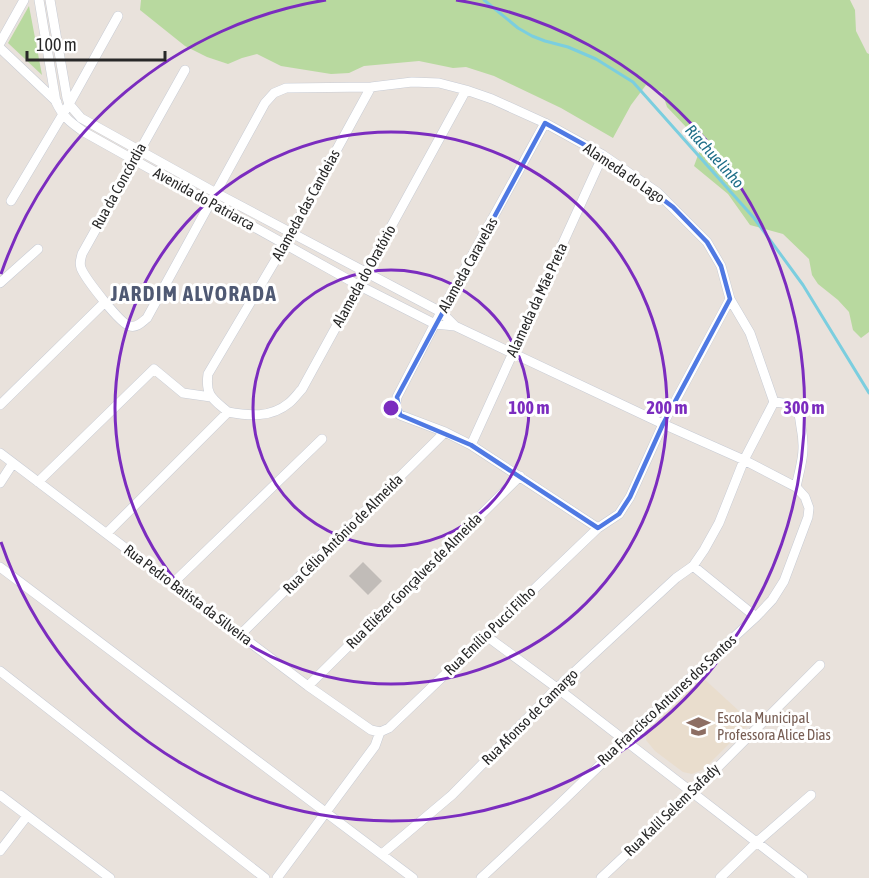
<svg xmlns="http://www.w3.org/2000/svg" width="869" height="878" viewBox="0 0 869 878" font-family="'Asap Condensed',sans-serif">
  <rect width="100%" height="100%" fill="#e9e2dc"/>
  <!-- education -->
  <path fill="#e9ddcd" d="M702 677 751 722 704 769 692 774 683 772 655 751 646 740 647 732Z"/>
  <!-- green -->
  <path fill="#b8d99f" d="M141 0H850L855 10 856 31 867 53 869 54V332L861 338 853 330 849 312 838 300 818 284 812 275 809 259 783 234 750 225 728 194 694 166 701 147 687 128 667 107 662 92 646 85 631 105 613 138 561 108 494 76 466 67 453 68 419 61 364 66 349 73 331 74 281 66 257 54 242 58 228 64 207 57 185 46 140 10Z
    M29 6 42 75 8 43Z"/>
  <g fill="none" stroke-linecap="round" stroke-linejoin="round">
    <!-- stream -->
    <path stroke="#7bcedf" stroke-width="3" d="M484 0 518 28 532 36 545 41 568 47 596 59 633 82 754 218 803 285 869 393"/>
  </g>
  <!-- building -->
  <path fill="#c1bcb8" d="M363 562 382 581 368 595 349 576Z"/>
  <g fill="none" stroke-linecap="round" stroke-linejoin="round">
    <defs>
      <path id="street" d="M39 0 56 102C63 117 70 122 84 132L358 285 435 324 455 326
        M50 0 67 98 69 104 81 118 216 193 441 312 455 326 663 424 744 460 796 487 805 497 809 508 808 517 784 581 772 600 756 617C662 702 574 793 481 878
        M0 43 24 0
        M0 48 57 102
        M185 70 82 254C81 259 79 262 81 268 85 278 120 324 130 326 137 328 142 322 147 318L265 103 274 93 286 88 371 87 412 82 439 83 466 90 492 99 545 123 603 155 657 192 707 242 721 266 730 299 750 333 774 402
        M545 123 441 312 397 397 395 408 400 415 445 432 471 445 598 528
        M11 201 69 104 118 16
        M0 283 38 249
        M774 402C782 403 790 402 796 409 800 413 800 421 801 427 806 451 801 464 796 487
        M0 405 105 302
        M228 412C249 416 271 418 289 403 294 399 298 393 302 389L466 90
        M228 412C213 399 205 396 208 374L285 244 371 87
        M471 445 603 155
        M0 453 240 635 308 686 371 730 380 732
        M38 482 154 369 183 393 211 397
        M0 483 13 463
        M107 533 228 412
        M693 566 756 617
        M0 567 413 878
        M172 584 322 439
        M240 635 445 432
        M485 635 557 688 803 878
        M0 671 265 878
        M308 686 520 476
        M380 732 389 728 598 528 619 514 630 497 663 424 730 299
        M0 795 110 878
        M0 851 27 816
        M382 854 452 795 557 688 676 578 693 566 704 550 719 523 744 460 774 402
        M277 878 375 746 380 732
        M601 878 692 793 820 665
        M720 878 757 842 811 795"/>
    </defs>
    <!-- street casing -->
    <use href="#street" stroke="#c7cbd4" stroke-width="10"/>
    <!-- street -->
    <use href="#street" stroke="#fff" stroke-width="9"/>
  </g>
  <!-- marked area -->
  <path fill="none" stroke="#4f79e3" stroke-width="4.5" stroke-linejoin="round" d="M545 123 603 155 673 207 707 242 721 266 730 299 663 424 630 497 619 514 598 528 471 445 400 415 397 397Z"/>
  <!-- distance rings -->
  <g fill="none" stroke="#7b2cbf" stroke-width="3">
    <circle cx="391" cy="408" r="138"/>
    <circle cx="391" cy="408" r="276"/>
    <path d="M1 274A413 413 0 0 1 326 0M456 0A413 413 0 1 1 1 542"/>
  </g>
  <!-- icons -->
  <defs>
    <symbol id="school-bare" viewBox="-9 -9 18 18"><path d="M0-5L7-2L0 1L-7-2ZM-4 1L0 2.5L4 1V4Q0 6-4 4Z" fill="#8d6e63" stroke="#fff" stroke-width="2.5" paint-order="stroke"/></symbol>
  </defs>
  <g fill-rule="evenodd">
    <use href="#school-bare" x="682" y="710" width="33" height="33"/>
  </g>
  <g text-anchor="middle" stroke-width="6" stroke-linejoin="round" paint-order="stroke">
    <!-- street labels -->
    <g font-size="15" fill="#282828" stroke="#fff">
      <text transform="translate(624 173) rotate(34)" y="5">Alameda do Lago</text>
      <text transform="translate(119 186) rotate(-61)" y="5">Rua da Concórdia</text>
      <text transform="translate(204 199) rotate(29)" y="5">Avenida do Patriarca</text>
      <text transform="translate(306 205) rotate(-61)" y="5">Alameda das Candeias</text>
      <text transform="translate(468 265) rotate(-61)" y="5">Alameda Caravelas</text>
      <text transform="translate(364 276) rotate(-61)" y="5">Alameda do Oratório</text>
      <text transform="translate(537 300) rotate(-65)" y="5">Alameda da Mãe Preta</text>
      <text transform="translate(343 534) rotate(-45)" y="5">Rua Célio Antônio de Almeida</text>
      <text transform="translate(414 581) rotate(-45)" y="5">Rua Eliézer Gonçalves de Almeida</text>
      <text transform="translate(188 595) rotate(37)" y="5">Rua Pedro Batista da Silveira</text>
      <text transform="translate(490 631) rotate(-44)" y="5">Rua Emílio Pucci Filho</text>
      <text transform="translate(667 700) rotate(-43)" y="5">Rua Francisco Antunes dos Santos</text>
      <text transform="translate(530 717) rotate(-45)" y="5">Rua Afonso de Camargo</text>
      <text transform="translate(672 810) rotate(-44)" y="5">Rua Kalil Selem Safady</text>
    </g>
    <!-- education labels -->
    <g font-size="15" fill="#785e54" stroke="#fff" text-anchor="start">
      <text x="717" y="723">Escola Municipal<tspan x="717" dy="17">Professora Alice Dias</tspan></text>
    </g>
    <!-- water labels -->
    <g font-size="16" font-style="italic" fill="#1d6d87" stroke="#fff">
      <text transform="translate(715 156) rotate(48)" y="6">Riachuelinho</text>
    </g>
    <!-- district labels -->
    <g font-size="21" font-weight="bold" letter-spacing="1.5" fill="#4f5973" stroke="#fff">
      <text x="194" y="301">JARDIM ALVORADA</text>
    </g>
  </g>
  <circle cx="391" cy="408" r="9" fill="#7b2cbf" stroke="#fff" stroke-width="3"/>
  <g font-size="18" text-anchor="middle" font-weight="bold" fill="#7b2cbf" stroke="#fff" stroke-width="6" stroke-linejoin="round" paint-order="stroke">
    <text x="529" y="414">100 m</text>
    <text x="667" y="414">200 m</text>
    <text x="804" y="414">300 m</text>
  </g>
  <!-- scale -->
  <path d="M27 51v9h138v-9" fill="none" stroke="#282828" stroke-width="3"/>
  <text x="36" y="51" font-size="18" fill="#282828" stroke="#ffffff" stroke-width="4.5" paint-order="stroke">100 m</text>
</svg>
